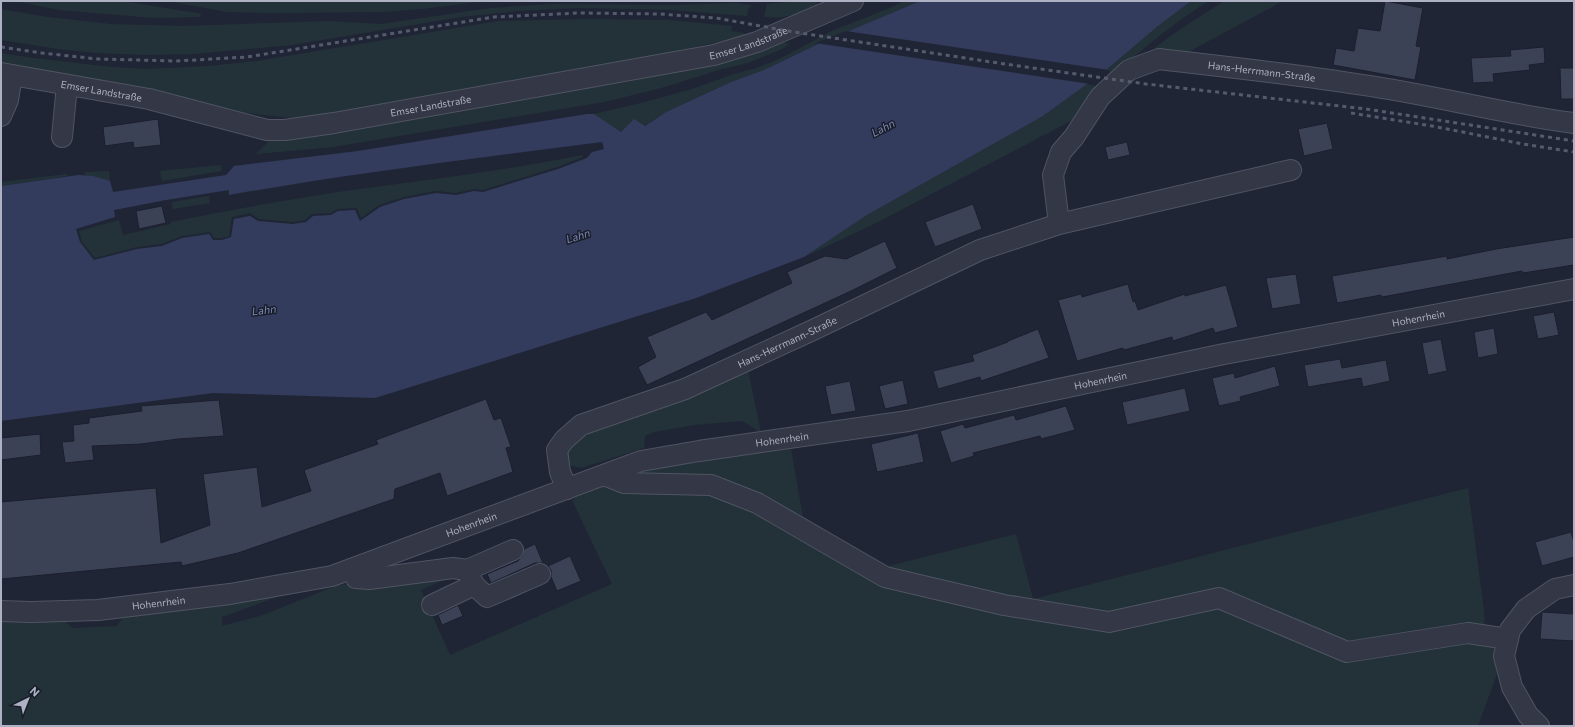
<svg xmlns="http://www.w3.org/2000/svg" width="1575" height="727" viewBox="0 0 1575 727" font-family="Commissioner,sans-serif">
  <rect width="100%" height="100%" fill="#202536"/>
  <!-- green -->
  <path fill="#223238" d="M15 1H123L202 14 199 17 154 18 59 10Z
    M167 1H485L422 9 385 12 271 13 227 12Z
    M798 1H816L818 7C801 14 782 19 764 17L767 4Z
    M905 1H920L818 44 764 70 731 82 666 112 644 126 621 132 594 114 645 102 692 89 734 74 757 68 781 58 834 30 880 12Z
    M1191 1H1209C1175 22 1146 46 1116 72L1105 71 1158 26Z
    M1224 1H1283L1179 57H1143L1176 32Z
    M736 3 752 5 748 9 747 16 672 10 631 9 578 8 517 11 461 17 292 45 194 54 148 55 96 53 58 49 1 40V9L48 17 110 24 184 26 331 21 381 24 490 8 552 4 672 5Z
    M588 19 670 20 732 26 731 31 744 33 745 36 641 59 321 116 291 118 237 112 1 63V53L33 58 112 67 146 69 208 66 257 61 498 21Z
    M782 42 790 44 780 50 748 63 722 69 658 89 604 102 333 147 256 154 272 138 576 88 622 83 719 63 753 54Z
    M1087 84 1100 87 1079 116 1067 123 876 223 804 257 867 215 1043 116Z
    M582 155 583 157 557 167 483 190 474 189 456 193 436 191 404 197 379 205 361 218 357 208 338 209 331 213 312 214 305 220 292 222 259 219 250 213 232 217 229 236 222 238H214L210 232 182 236 161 244 137 247 95 258 82 242 79 231 119 220 123 235 171 224V222C229 210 287 200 345 191 424 180 504 171 582 155Z
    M221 165V171L162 181 160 171Z
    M109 171 110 181 85 175V172Z
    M67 174V176L1 186V182Z
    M209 196 210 203 173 209 172 202Z
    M748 370 761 433 742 421 694 425 654 432 645 436 644 448 581 468 573 466 567 463 566 446 578 437Z
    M791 449 803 517 830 551 869 571 1016 534 1033 599 1468 488 1484 611 1485 637 1496 639 1494 652 1497 674 1478 726H1V619H62L73 628 117 626 124 616 288 593 222 617V626L263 615 338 585 450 577 421 590 450 655 612 584 573 502 575 495 650 467 736 454Z"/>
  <!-- water -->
  <path fill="#333c5d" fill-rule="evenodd" d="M920 1H1191L1158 26 1105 71 1043 116 867 215 804 257 696 298 375 398 213 393 1 421V186L78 175 93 176 110 181 113 192 226 175 234 166 358 151 587 114H594L621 132 634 119 645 126 666 112 731 82 764 70 818 44ZM602 142 604 149 592 152 587 158 558 169 483 192 474 191 456 195 436 193 404 199 380 207 360 221 355 210 338 211 331 215 313 216 306 222 293 224 258 221 250 216 234 219 231 237 222 240H213L209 234 182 238 162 246 137 249 94 260 80 242 76 229 115 217 114 210 166 200 229 190V195C353 173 477 158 602 142Z"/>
  <!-- pier -->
  <path fill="#202536" d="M846 31 1109 70 1090 84 815 43Z"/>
  <!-- building -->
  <path fill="#3c4256" stroke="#1b1f2d" d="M1385 1 1423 8 1416 46 1421 47 1415 80 1333 65 1336 48 1354 51 1358 28 1380 31Z
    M1544 47 1545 63 1529 65 1530 70 1493 74 1494 82 1473 83 1471 58 1511 56 1510 50Z
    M1560 68H1574V99H1561Z
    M158 119 161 145 134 148 133 142 105 146 103 127Z
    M1327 123 1333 149 1304 156 1298 129Z
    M1127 142 1130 155 1108 160 1105 147Z
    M973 204 982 229 935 247 925 222Z
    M162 206 166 223 139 229 136 211Z
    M1574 237V265L1523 273 1522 271 1382 297 1381 295 1337 303 1332 276 1447 256V259L1496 249Z
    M885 241 897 268 851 291 647 385 638 367 656 357 647 337 706 312 712 320 792 283 787 272 825 256 846 259Z
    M1296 274 1301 304 1272 309 1266 278Z
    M1128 284 1133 302 1135 301 1138 310 1185 294V296L1226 285 1238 327 1215 333 1213 328 1173 341 1172 337 1124 350 1123 348 1077 361 1058 300 1081 294 1082 297Z
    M1554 312 1559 335 1538 339 1533 316Z
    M1494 328 1498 354 1478 358 1474 332Z
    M1038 329 1049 358 981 381 980 377 938 389 933 371 974 361 972 355 1008 342V341Z
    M1441 339 1447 371 1428 375 1422 343Z
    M1340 359 1342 368 1386 360 1390 381 1363 387 1361 378 1308 387 1304 365Z
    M1275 366 1280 386 1240 397 1241 401 1219 406 1212 378 1234 373 1235 378Z
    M903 380 908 404 885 409 879 386Z
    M850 381 856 411 831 415 825 386Z
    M1185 388 1190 411 1127 425 1122 402Z
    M486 399 494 420 501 418 511 447 506 448 513 472 447 496 440 473 395 489 394 499 238 553 182 566 181 562 1 579V502L156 488 161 543 210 525 203 474 257 467 262 507 311 491 304 470 378 444 376 440Z
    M219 400 224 436 178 439 141 444 92 446 94 460 65 463 62 442 74 441 73 425 89 423V418L142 411 141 406Z
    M1066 406 1075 430 1041 439 1040 436 973 453 974 456 951 463 940 431 963 424 965 428 1014 415 1016 420Z
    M918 433 924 462 877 472 871 444Z
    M40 434 41 455 1 460V438Z
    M1571 532 1574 542V557L1542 566 1535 542Z
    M535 544 543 563H535L491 583 487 574 518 561 522 556 524 549Z
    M570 556 581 581 557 591 551 577V570L548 566Z
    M458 605 463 616 442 625 438 615Z
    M1542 612 1574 614V641L1540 639Z"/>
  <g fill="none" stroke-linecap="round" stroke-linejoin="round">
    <defs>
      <g id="minor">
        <path id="s1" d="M1 73 149 99 267 130H285L334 123 714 55 757 42 853 1"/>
        <path d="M1 116 8 100 12 75"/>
        <path d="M62 137 67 85"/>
        <path d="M1059 224 1291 170"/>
        <path d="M604 475 624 483 711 485 757 503 885 577 1004 605 1109 622 1219 598 1347 652 1468 633 1508 639"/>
        <path id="s2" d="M567 489 560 472 557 450 564 440 581 425 685 389 813 330 980 250 1059 224 1053 175 1061 152 1074 137 1100 97 1129 70 1159 59C1227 67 1295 74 1363 85 1434 95 1503 114 1574 123"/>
        <path d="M353 569 356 578 369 579 453 568 467 570 474 585 487 597 540 574"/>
        <path d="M467 570 513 550"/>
        <path d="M432 605 474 585"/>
        <path id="s3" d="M1 611 31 612 98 610 230 594 332 576 641 461 699 451 908 421 1224 354 1574 289"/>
        <path d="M1539 726 1528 715 1512 687 1504 656 1508 639 1510 630 1526 609 1555 589 1574 585"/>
      </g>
    </defs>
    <!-- minor casing -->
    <use href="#minor" stroke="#505464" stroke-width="22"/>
    <!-- minor -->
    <use href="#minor" stroke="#333746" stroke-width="20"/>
    <!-- rail -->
    <path stroke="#555a6d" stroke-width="3" stroke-dasharray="4 4" stroke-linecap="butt" d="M1 47 42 53 98 59 177 61 247 57 494 17 579 13 660 14 716 18 794 32 998 63 1146 84 1366 109 1574 141
      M1351 113 1432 126 1523 144 1574 152"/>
  </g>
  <g text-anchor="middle" stroke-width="3" stroke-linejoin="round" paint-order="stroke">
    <!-- street labels -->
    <g font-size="10" fill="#adb1c3" stroke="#191d2b">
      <text dy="4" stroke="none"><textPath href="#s1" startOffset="762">Emser Landstraße</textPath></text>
      <text dy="4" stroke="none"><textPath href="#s2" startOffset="911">Hans-Herrmann-Straße</textPath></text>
      <text dy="4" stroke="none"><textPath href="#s1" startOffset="102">Emser Landstraße</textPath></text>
      <text dy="4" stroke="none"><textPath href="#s1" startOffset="438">Emser Landstraße</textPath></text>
      <text dy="4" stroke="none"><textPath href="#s3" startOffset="1454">Hohenrhein</textPath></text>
      <text dy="4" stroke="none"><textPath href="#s2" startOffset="298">Hans-Herrmann-Straße</textPath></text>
      <text dy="4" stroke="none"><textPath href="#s3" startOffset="1130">Hohenrhein</textPath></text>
      <text dy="4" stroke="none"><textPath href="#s3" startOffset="806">Hohenrhein</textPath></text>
      <text dy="4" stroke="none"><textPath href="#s3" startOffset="482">Hohenrhein</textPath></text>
      <text dy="4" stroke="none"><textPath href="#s3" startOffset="158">Hohenrhein</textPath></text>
    </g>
    <!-- water labels -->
    <g font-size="11" font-style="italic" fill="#7d89b0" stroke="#191d2b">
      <text transform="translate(883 128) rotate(-28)" y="4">Lahn</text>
      <text transform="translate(578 236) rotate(-18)" y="4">Lahn</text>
      <text transform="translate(264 310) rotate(-7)" y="4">Lahn</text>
    </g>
  </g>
  <!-- border -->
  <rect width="1575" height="727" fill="none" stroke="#adb1c3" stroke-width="4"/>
  <!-- north arrow -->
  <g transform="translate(28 699) rotate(43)" stroke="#191d2b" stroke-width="3" paint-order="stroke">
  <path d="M0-3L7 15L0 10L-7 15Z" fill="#adb1c3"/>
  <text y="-6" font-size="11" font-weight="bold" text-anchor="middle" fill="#adb1c3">N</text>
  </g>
</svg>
